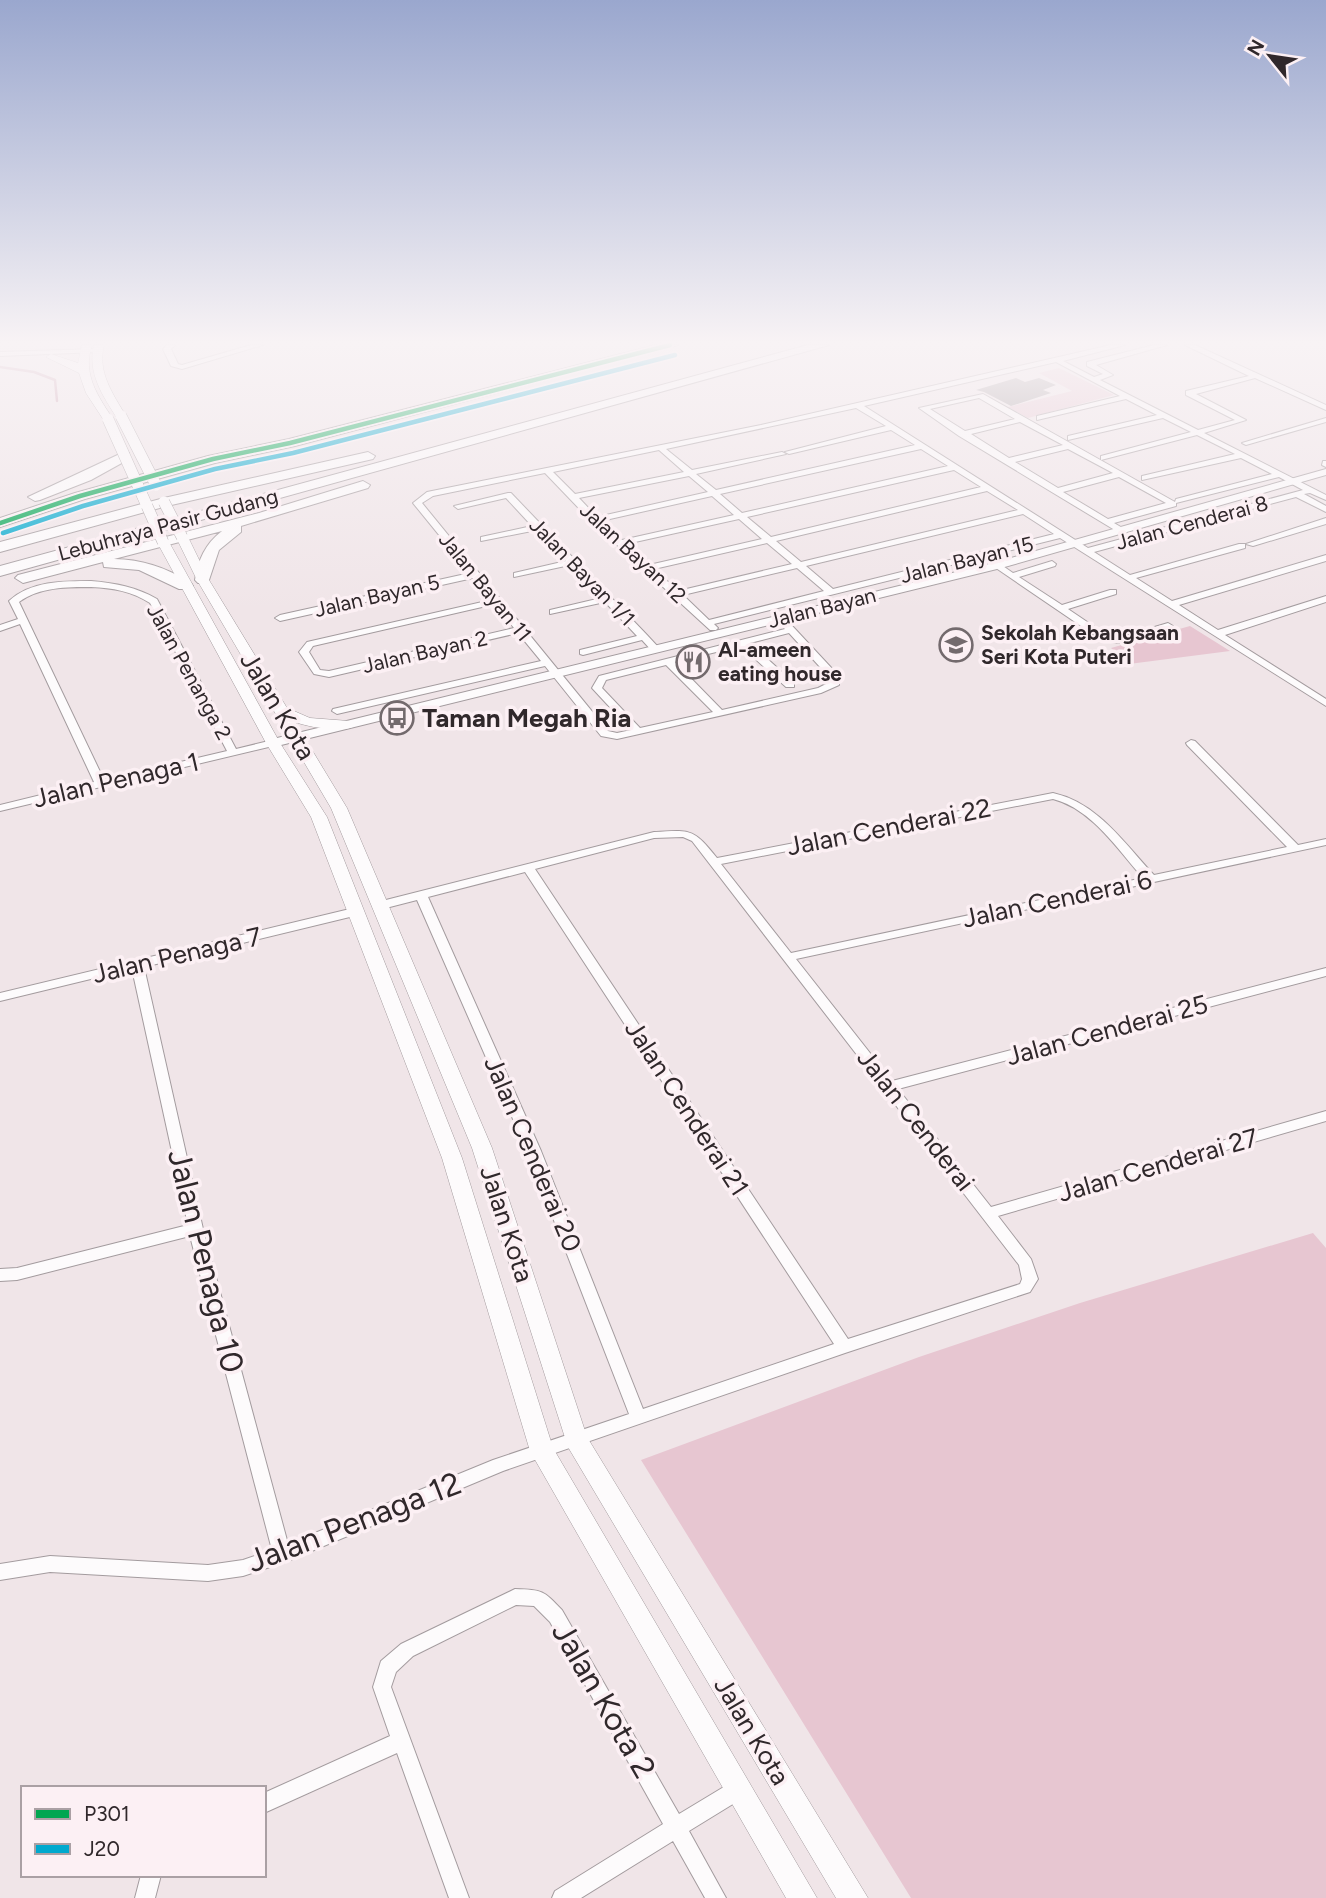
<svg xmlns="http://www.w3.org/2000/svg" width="1326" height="1898" viewBox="0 0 1326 1898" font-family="Figtree,sans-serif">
  <rect width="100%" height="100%" fill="#f0e5e8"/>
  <!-- green -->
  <path fill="#e7c6d1" d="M1059 368 1114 395 1028 418 1008 407 1072 391 1039 373Z
    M1190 626 1230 651 1129 664 1111 648Z
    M1313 1233 1326 1248V1898H911L641 1460 919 1357 1080 1303Z"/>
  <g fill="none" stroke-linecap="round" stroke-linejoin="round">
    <!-- stream -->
    <path stroke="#c594a6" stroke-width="2.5" d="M0 367 34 372 55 380 57 401"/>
  </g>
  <!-- building -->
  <path fill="#a29a9d" d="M1016 378 1025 382 1039 378 1056 385 1043 390 1051 393 1011 406 984 392 976 390Z"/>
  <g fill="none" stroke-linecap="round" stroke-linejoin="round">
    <defs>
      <path id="minor" d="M167 345H175L171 349 178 364 182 365 251 345H263L182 369 171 366 163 349Z
        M1111 345H1125L1063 361 1094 377 1103 374 1087 366V362L1154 345H1167L1096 365 1113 375 1100 380 1198 430 1235 420 1186 395V391L1249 376 1185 345H1195L1326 405V410L1255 378 1196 394 1246 420 1204 433 1326 495V500L1310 493 1304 494 1326 506V512L1296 497 1094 552 1130 575 1239 544H1245V548L1136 578 1172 601 1326 555V561L1179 605 1218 630 1326 596V602L1225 635 1326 699V706L1060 538 714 624 718 628 716 630H710L592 522 545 473 433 496 422 503 608 731 617 733 631 730 592 688 599 676 785 629 775 618 780 615 783 616 838 675 839 685 821 693 617 739 601 736 545 666 337 714 332 711 333 709 541 661 518 633 329 677 314 674 299 652 307 642 491 600 473 578 280 621 275 618 280 615 470 573 413 503 427 492 761 425ZM1056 362 1120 396 1037 416V420L1126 399 1157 415 1068 436V440L1163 418 1191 432 1101 456V460L1197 435 1235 454 1142 476V480L1241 458 1272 474 1176 499 1175 502 983 394 919 408 959 436 1123 535 1126 534V530L1114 523 1176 506V503L1279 477 1303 490 1088 548 864 406ZM979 398 1015 419 965 431 930 409ZM856 408 886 426 785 452 789 454 891 430 915 445 716 490 696 474 786 454 782 452 692 470 666 449ZM1020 422 1063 445 1009 458 971 434ZM921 449 948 466 742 513 720 494ZM1068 449 1113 473 1058 488 1015 462ZM659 450 684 472 575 494 553 472ZM954 470 981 487 771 537 747 517ZM689 476 708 492 597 517 579 498ZM1119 477 1166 503 1108 519 1063 492ZM987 491 1018 510 801 562 776 541ZM712 496 734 515 622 540 601 521ZM1023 514 1054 534 833 589 806 566ZM739 519 762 539 649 565 626 544ZM767 543 792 564 678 591 654 569ZM797 568 824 591 709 620 683 595ZM495 604 514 628 329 671 320 670 309 652 313 646ZM789 633 830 678V682L818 688 722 710 675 662 741 646 786 687H794V683L750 643ZM666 665 713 712 640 728 602 688 606 680Z
        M96 349 98 350V352L0 356V352Z
        M1326 418V422L1246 445 1242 443Z
        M1323 461H1326V467L1322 465Z
        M508 493H511L647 635 660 649 658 651H652L642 640 583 655 580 654V650L637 636 605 602 550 614V610L601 598 570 565 514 577V573L566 561 537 530 481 541V537L532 526 506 498 458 509 454 506Z
        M1326 518V524L1253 546 1246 544Z
        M1052 561 1056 564 1055 566 1019 577 1062 605 1110 590H1116V594L1068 609 1108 636 1121 637 1168 623 1173 626 1121 643 1103 641 993 566 1000 564 1013 573Z
        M91 581C115 583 136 587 157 599L236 749 273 740 277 741 278 743 277 745 0 811V805L94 782 20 624 0 631V625L18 619 9 601C30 581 63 581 91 581ZM91 587C113 588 131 591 150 603L227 751 104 780 19 602C40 587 66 587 91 587Z
        M1191 740 1195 741 1298 845 1326 839V845L796 959 892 1081 1326 968V976L898 1089 991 1207 1326 1111V1121L998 1216 1031 1259 1038 1279 1030 1292 845 1353 503 1471 288 1561 243 1576 208 1581 50 1572 0 1580V1564L50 1556 208 1565 243 1560 272 1550 190 1236 17 1280 0 1281V1269L17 1268 188 1225 132 969 0 1001V993L354 908 360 912 354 916 144 967 203 1229 288 1544 493 1460 629 1414 527 1151 417 900 382 909 378 908 376 905 378 902 654 832C691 830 693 828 717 858L1053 793C1098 803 1124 843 1154 875L1287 847 1187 745 1186 743ZM1053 799C1092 809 1118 850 1143 878L791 953 721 864ZM683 837 692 841 1019 1265 1022 1279 1020 1284 848 1339 535 869 654 838ZM525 872 834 1344 643 1409 541 1151 428 897Z
        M515 1589C543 1590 543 1590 562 1610L679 1814 732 1782 739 1779 746 1782 749 1789 746 1796 689 1831 726 1898H705L673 1841 581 1898H552L555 1891 663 1824 550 1622 534 1606 516 1605 413 1656 396 1672 391 1687 469 1898H449L397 1753 264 1813V1793L390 1736 373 1687 381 1661 401 1644Z
        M141 1875H161L155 1898H135Z"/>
      <path id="tertiary" d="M1326 469V475L1001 568 273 747 266 743 273 739 993 563Z"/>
      <path id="secondary" d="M82 345H92C82 374 98 396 113 419L112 421 103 419 86 393 79 373 46 357 51 354 78 363Z
        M94 345H104C97 372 113 394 126 416L125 418H117C103 396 87 373 94 345Z
        M139 484 145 488 153 506 151 509 141 506 133 488Z
        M182 533 188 537 209 580 287 708 310 718 349 721 356 725C346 734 308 727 295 722L347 808 492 1148 587 1437 868 1898H836L568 1447 472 1148 331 808 197 580 176 537Z
        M163 538 169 542 280 743 327 817 462 1158 553 1448 817 1898H786L530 1451 442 1158 311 817 266 743 157 542Z"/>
      <path id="primary" d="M656 345H678L295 446 215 463 85 499 0 527V518L75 493 208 456 289 439Z
        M124 452 129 453V459L91 480 40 500 35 501 28 497Z"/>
      <path id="trunk" d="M808 345H829L0 576V566Z
        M368 452 375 456 373 459 167 506 0 552V542L164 498Z
        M363 481 370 485 368 488 241 526V532L219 550 208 583H198L195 580C198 560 205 544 222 531L114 559C142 559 167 568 191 583L193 586 191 589H179L139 570 104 567 103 562 23 583 15 578 18 575 259 513Z"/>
    </defs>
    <!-- minor casing -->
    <use href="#minor" stroke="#a39b9e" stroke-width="2"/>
    <!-- tertiary casing -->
    <use href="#tertiary" stroke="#a39b9e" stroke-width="2"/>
    <!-- secondary casing -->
    <use href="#secondary" stroke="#a39b9e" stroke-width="1"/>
    <!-- primary casing -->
    <use href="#primary" stroke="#a39b9e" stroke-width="2"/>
    <!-- trunk casing -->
    <use href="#trunk" stroke="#a39b9e" stroke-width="2"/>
    <!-- minor -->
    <use href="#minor" fill="#fdfbfc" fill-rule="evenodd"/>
    <!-- tertiary -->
    <use href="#tertiary" fill="#fdfbfc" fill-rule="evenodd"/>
    <!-- secondary -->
    <use href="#secondary" fill="#fdfbfc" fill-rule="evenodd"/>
    <!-- primary -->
    <use href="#primary" fill="#fdfbfc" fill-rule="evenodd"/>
    <!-- trunk -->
    <use href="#trunk" fill="#fdfbfc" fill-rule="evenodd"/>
    <defs>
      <path id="secondary-bridge" d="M121 416 156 485
        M108 419 139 488
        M164 502 182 537
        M147 506 163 542"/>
    </defs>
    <!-- secondary-bridge casing -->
    <use href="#secondary-bridge" stroke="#a39b9e" stroke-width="12" stroke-linecap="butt"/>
    <!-- secondary-bridge -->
    <use href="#secondary-bridge" stroke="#fdfbfc" stroke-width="11"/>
    <defs>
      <path id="bus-1" d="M0 523 80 496 213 459 290 443 670 345"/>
      <path id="bus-2" d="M3 533 83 506 215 469 293 453 675 355"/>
    </defs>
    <!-- bus-1 casing -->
    <use href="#bus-1" stroke="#fcf0f4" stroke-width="8"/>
    <!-- bus-2 casing -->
    <use href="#bus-2" stroke="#fcf0f4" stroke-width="8"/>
    <!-- bus-1 -->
    <use href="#bus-1" stroke="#00a651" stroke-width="4.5"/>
    <!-- bus-2 -->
    <use href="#bus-2" stroke="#00a9ce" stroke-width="4.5"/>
  </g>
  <!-- sky -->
  <linearGradient id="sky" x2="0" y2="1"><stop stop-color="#9aa7ce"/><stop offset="0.56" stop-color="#f8f3f5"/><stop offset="1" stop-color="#f8f3f5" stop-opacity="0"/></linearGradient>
  <rect width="1326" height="611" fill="url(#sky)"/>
  <!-- icons -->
  <defs>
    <symbol id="school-ring" viewBox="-11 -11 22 22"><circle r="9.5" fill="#fcf0f4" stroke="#736a6d" stroke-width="1.5"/><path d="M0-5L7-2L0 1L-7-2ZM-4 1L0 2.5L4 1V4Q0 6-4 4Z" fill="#736a6d"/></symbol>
    <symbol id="restaurant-ring" viewBox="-11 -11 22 22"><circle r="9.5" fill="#fcf0f4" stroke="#736a6d" stroke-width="1.5"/><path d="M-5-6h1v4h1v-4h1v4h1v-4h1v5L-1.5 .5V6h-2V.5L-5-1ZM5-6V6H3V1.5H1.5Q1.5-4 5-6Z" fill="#736a6d"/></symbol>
    <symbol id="bus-ring" viewBox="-11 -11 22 22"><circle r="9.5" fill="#fcf0f4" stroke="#736a6d" stroke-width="1.5"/><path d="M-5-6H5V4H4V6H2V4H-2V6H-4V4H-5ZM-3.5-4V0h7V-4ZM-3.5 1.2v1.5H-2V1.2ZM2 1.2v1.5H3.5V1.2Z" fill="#736a6d"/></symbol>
  </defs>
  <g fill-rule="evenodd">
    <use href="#school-ring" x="937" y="626" width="38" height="38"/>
    <use href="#restaurant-ring" x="674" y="643" width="38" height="38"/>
    <use href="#bus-ring" x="378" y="699" width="38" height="38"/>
  </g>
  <g text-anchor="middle" stroke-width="7" stroke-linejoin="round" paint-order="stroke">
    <!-- far-street labels -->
    <g font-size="21" fill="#30282b" stroke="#fcf0f4">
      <text transform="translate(1192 523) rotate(-15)" y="7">Jalan Cenderai 8</text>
      <text transform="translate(168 525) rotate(-15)" y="7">Lebuhraya Pasir Gudang</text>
      <text transform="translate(633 553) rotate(43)" y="7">Jalan Bayan 12</text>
      <text transform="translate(967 560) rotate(-14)" y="7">Jalan Bayan 15</text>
      <text transform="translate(582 572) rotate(46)" y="7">Jalan Bayan 1/1</text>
      <text transform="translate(485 587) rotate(51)" y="7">Jalan Bayan 11</text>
      <text transform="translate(377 596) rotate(-13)" y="7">Jalan Bayan 5</text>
      <text transform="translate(822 608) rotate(-14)" y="7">Jalan Bayan</text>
      <text transform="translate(425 652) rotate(-13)" y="7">Jalan Bayan 2</text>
      <text transform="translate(189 672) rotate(61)" y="7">Jalan Penanga 2</text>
    </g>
    <!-- far-poi labels -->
    <g font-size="21" font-weight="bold" fill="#30282b" stroke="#fcf0f4" text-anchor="start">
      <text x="981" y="640">Sekolah Kebangsaan<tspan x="981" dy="24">Seri Kota Puteri</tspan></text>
      <text x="718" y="657">Al-ameen<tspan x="718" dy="24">eating house</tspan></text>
    </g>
    <!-- street labels -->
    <g font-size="26" fill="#30282b" stroke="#fcf0f4">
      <text transform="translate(278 706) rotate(59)" y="9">Jalan Kota</text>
      <text transform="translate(116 780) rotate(-13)" y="9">Jalan Penaga 1</text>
      <text transform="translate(889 827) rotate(-11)" y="9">Jalan Cenderai 22</text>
      <text transform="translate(1057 899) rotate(-12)" y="9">Jalan Cenderai 6</text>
      <text transform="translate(177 955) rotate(-13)" y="9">Jalan Penaga 7</text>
      <text transform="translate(1107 1030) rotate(-15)" y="9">Jalan Cenderai 25</text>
      <text transform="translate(687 1108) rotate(57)" y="9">Jalan Cenderai 21</text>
      <text transform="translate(916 1120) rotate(52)" y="9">Jalan Cenderai</text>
      <text transform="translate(533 1154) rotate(67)" y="9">Jalan Cenderai 20</text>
      <text transform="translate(1158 1165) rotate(-16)" y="9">Jalan Cenderai 27</text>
      <text transform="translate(507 1224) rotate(72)" y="9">Jalan Kota</text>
      <text transform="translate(752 1731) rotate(59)" y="9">Jalan Kota</text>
    </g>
    <!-- poi labels -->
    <g font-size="26" font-weight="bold" fill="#30282b" stroke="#fcf0f4" text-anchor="start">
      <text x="422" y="727">Taman Megah Ria</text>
    </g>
    <!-- near-street labels -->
    <g font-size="32" fill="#30282b" stroke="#fcf0f4">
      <text transform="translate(206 1261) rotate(76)" y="11">Jalan Penaga 10</text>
      <text transform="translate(354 1522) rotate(-21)" y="11">Jalan Penaga 12</text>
      <text transform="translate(604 1700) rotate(60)" y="11">Jalan Kota 2</text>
    </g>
  </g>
  <!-- legend -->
  <rect x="21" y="1786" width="245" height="91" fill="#fcf0f4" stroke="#aaa0a4" stroke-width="2"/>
  <rect x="35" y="1809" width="35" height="10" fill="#00a651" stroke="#aaa0a4" stroke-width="2"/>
  <text x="84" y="1821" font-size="21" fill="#30282b">P301</text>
  <rect x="35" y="1844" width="35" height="10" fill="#00a9ce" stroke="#aaa0a4" stroke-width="2"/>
  <text x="84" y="1856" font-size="21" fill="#30282b">J20</text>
  <!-- north arrow -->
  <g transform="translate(1270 56) rotate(300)" stroke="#fcf0f4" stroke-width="5" paint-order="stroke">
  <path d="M0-5L12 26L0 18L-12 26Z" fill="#30282b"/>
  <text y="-10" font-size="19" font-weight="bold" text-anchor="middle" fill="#30282b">N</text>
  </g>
</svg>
